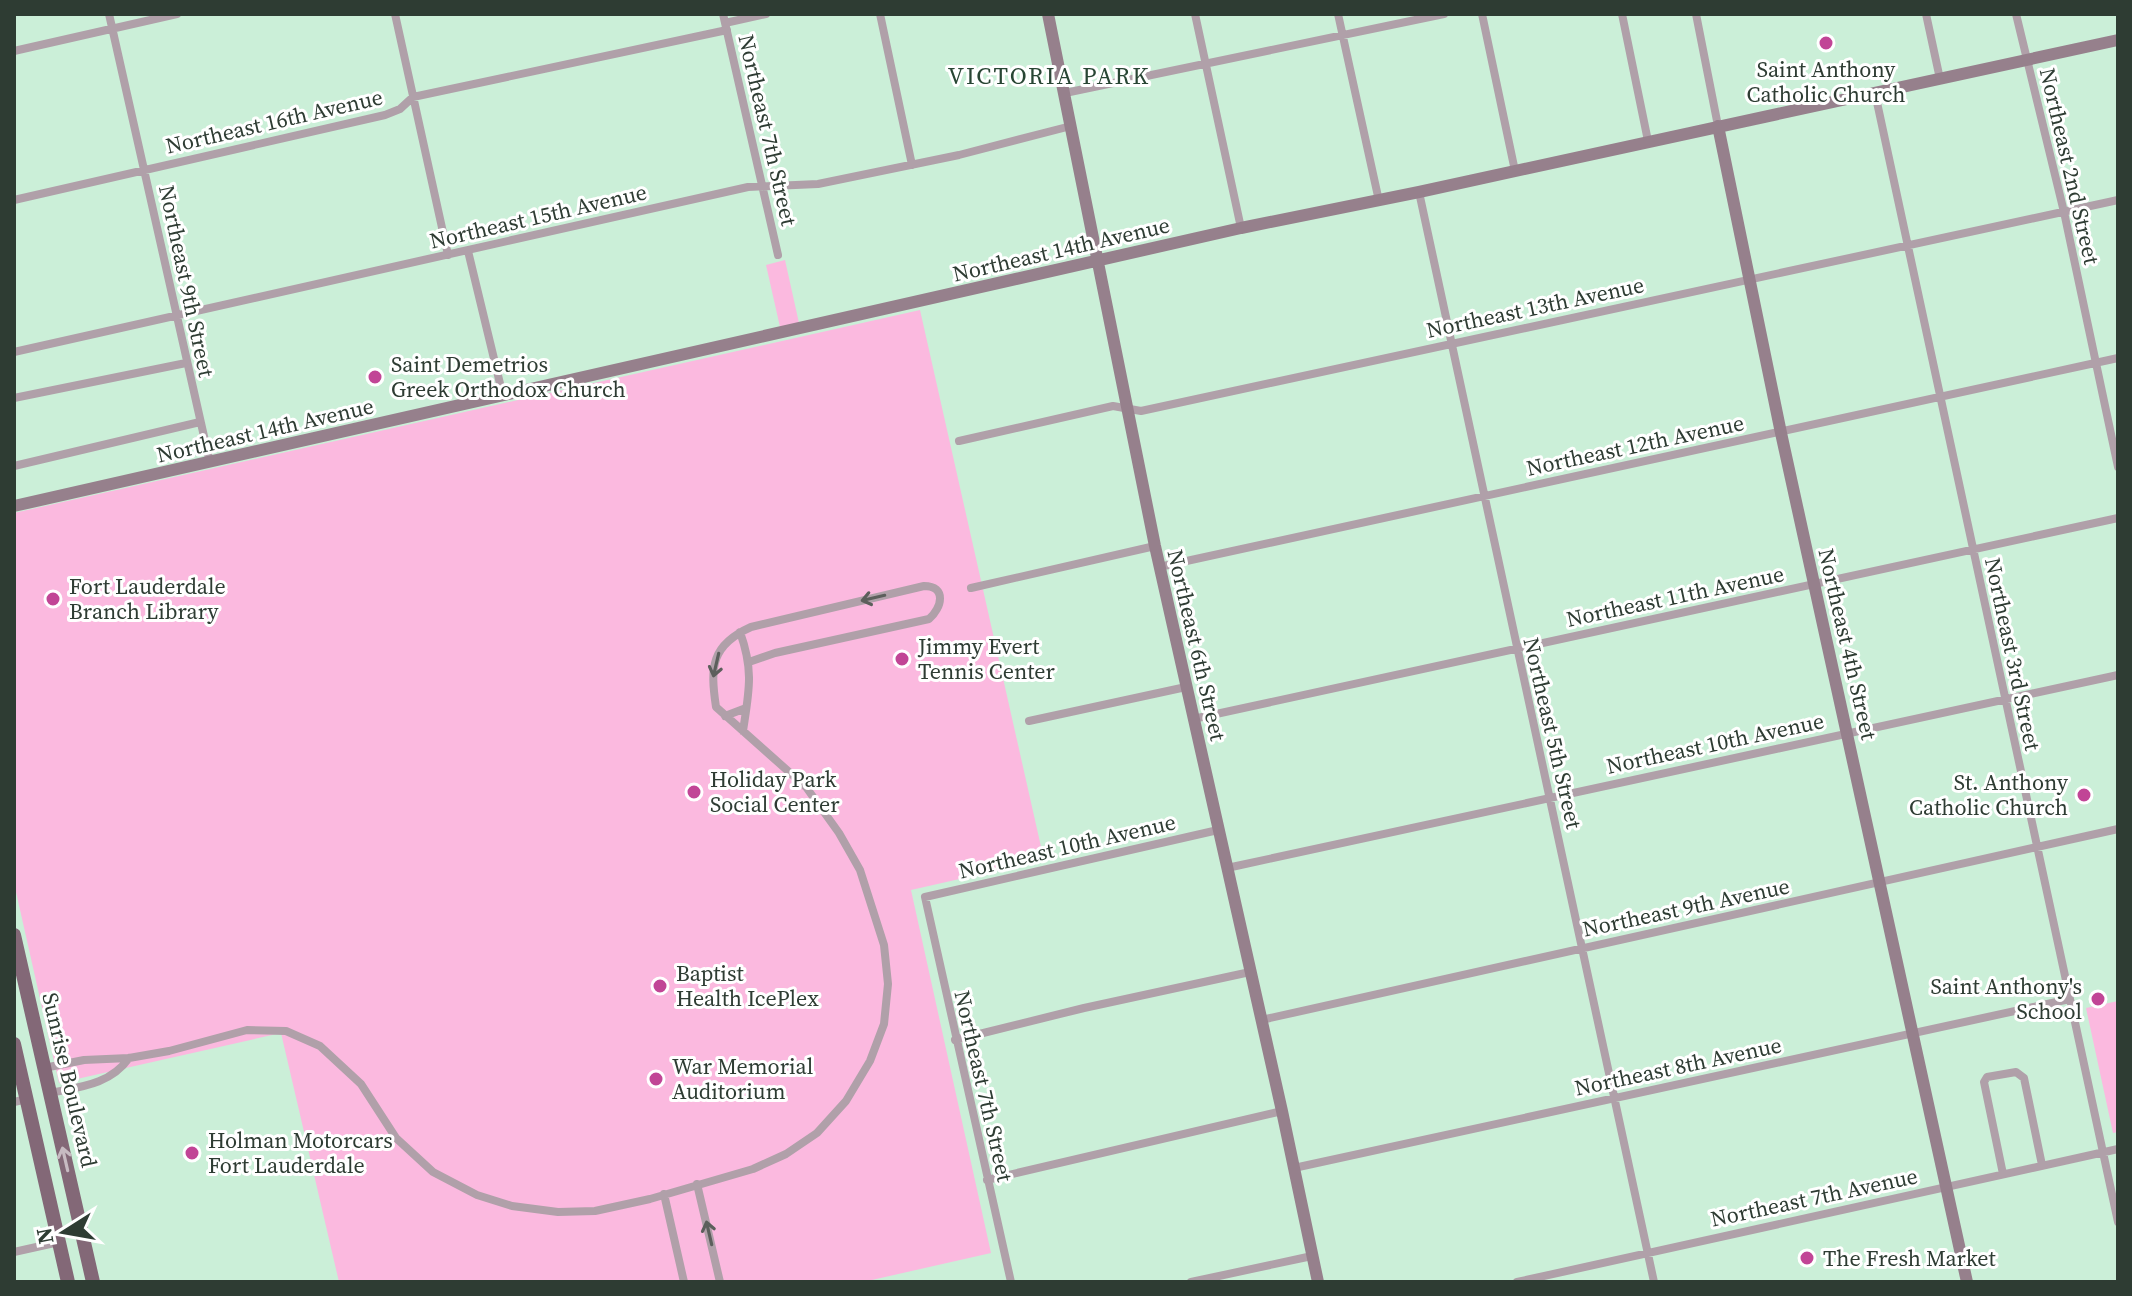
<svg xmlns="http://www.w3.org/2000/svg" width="2132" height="1296" viewBox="0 0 2132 1296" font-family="'Source Serif 4',serif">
  <rect width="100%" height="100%" fill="#cbefd8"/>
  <!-- green -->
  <path fill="#fbb9df" d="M785 260 799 323 780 327 766 265Z
    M920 310 1044 860 911 890 991 1253 863 1282H339L281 1033 59 1083 14 883V513Z
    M2118 1001V1132L2113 1133 2086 1008Z"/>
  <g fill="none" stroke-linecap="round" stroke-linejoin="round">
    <!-- street -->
    <path stroke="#b0a0a9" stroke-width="8" d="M109 14 210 463
      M395 14 448 255
      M723 14 778 255
      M880 14 912 165
      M1195 14 1241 228
      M1338 14 1379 201
      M1482 14 1515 171
      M1622 14 1648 141
      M1696 14 1718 126
      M1926 14 1940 79
      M2016 14 2064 212 2118 467
      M725 23 766 14
      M14 51 177 14
      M1065 93 1444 14
      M1875 93 2118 1222
      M1419 192 1654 1282
      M14 200 385 115 400 109 413 97 727 30
      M468 251 503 396
      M14 352 748 187 818 184 959 155 1071 126
      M14 398 186 363
      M959 441 1113 406 1141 411 2118 200
      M14 466 200 422
      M1159 567 2118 358
      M971 588 1155 546
      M740 632C754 671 749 691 743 731
      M725 716 746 708
      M1193 719 2118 518
      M1029 721 1186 687
      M1227 868 2118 675
      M1261 1020 2118 829
      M955 1040 1084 1008 1250 972
      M44 1068 84 1060 129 1058 169 1051 247 1030 286 1031 320 1046 361 1084 396 1138 433 1172 477 1195 512 1206 558 1212 595 1211 650 1199 753 1169 786 1154 817 1133 846 1101 870 1061 884 1024 888 984 884 945 860 870 839 833 806 787 716 707C710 667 711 645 751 627L924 586C947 586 942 608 929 619L775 653 749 662
      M50 1093C79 1087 110 1085 129 1058
      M14 1102 27 1099
      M1294 1168 2070 999
      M2003 1174 1984 1082 1987 1077 2016 1072 2024 1078 2042 1165
      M987 1180 1282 1111
      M697 1184 720 1282
      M664 1194 684 1282
      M14 1252 59 1242
      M1011 1282 925 897 1218 830
      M1191 1282 1312 1256
      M1517 1282 2118 1149"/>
    <!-- secondary -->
    <path stroke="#96808c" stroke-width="12" d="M1048 14 1155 546 1282 1111 1318 1282
      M1718 126 1781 433 1967 1282
      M14 506 1241 228 1419 192 2118 40"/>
    <!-- primary -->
    <path stroke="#836877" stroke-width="14" d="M14 935 93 1282
      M14 1044 68 1282"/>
  </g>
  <!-- one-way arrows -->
  <defs><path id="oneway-shaft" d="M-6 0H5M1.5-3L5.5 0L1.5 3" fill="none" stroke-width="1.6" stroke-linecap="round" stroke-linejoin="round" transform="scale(2)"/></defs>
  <g stroke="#5c5f5c">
    <use href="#oneway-shaft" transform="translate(873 598) rotate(167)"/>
    <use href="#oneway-shaft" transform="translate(716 665) rotate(103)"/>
    <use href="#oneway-shaft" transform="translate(709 1233) rotate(-103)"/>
  </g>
  <use stroke="#c7bbc2" href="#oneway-shaft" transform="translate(65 1159) rotate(-103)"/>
  <!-- markers -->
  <g fill="#c14596" stroke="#fff" stroke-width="3">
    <circle cx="1826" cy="43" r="8"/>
    <circle cx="375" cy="377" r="8"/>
    <circle cx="53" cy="599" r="8"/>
    <circle cx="902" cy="659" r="8"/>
    <circle cx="694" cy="792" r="8"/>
    <circle cx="2084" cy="795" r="8"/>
    <circle cx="660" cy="986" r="8"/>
    <circle cx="2098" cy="999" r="8"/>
    <circle cx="656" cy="1079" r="8"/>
    <circle cx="192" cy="1153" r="8"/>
    <circle cx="1807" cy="1258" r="8"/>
  </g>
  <g text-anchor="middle" stroke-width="6" stroke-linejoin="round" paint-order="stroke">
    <!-- poi labels -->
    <g font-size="22" fill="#2e3c33" stroke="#fff" text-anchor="start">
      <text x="1826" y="77" text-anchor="middle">Saint Anthony<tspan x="1826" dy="25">Catholic Church</tspan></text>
      <text x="391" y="372">Saint Demetrios<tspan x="391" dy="25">Greek Orthodox Church</tspan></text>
      <text x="69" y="594">Fort Lauderdale<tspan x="69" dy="25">Branch Library</tspan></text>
      <text x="918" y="654">Jimmy Evert<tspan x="918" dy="25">Tennis Center</tspan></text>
      <text x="710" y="787">Holiday Park<tspan x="710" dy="25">Social Center</tspan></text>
      <text x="2068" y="790" text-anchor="end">St. Anthony<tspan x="2068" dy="25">Catholic Church</tspan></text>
      <text x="676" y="981">Baptist<tspan x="676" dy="25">Health IcePlex</tspan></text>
      <text x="2082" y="994" text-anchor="end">Saint Anthony's<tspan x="2082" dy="25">School</tspan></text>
      <text x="672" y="1074">War Memorial<tspan x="672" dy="25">Auditorium</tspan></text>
      <text x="208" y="1148">Holman Motorcars<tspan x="208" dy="25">Fort Lauderdale</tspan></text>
      <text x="1823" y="1266">The Fresh Market</text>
    </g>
    <!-- street labels -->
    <g font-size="22" fill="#2e3c33" stroke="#fff">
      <text transform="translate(274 121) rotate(-13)" y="8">Northeast 16th Avenue</text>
      <text transform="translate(768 130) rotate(77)" y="8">Northeast 7th Street</text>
      <text transform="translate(2070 166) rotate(77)" y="8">Northeast 2nd Street</text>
      <text transform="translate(538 216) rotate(-13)" y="8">Northeast 15th Avenue</text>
      <text transform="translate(1061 249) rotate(-13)" y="8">Northeast 14th Avenue</text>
      <text transform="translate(187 281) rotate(78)" y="8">Northeast 9th Street</text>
      <text transform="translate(1535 307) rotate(-12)" y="8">Northeast 13th Avenue</text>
      <text transform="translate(265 430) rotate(-13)" y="8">Northeast 14th Avenue</text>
      <text transform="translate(1635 445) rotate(-12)" y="8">Northeast 12th Avenue</text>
      <text transform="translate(1675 596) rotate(-12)" y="8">Northeast 11th Avenue</text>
      <text transform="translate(1848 644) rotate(77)" y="8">Northeast 4th Street</text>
      <text transform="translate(1197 645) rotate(77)" y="8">Northeast 6th Street</text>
      <text transform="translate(2013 654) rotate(78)" y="8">Northeast 3rd Street</text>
      <text transform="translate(1553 733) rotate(77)" y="8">Northeast 5th Street</text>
      <text transform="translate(1715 743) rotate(-12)" y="8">Northeast 10th Avenue</text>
      <text transform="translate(1067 846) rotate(-13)" y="8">Northeast 10th Avenue</text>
      <text transform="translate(1686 907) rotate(-12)" y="8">Northeast 9th Avenue</text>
      <text transform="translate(1678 1066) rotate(-12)" y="8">Northeast 8th Avenue</text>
      <text transform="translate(70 1080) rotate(77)" y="8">Sunrise Boulevard</text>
      <text transform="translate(984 1086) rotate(77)" y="8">Northeast 7th Street</text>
      <text transform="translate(1814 1197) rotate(-12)" y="8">Northeast 7th Avenue</text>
    </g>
    <!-- neighbourhood labels -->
    <g font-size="24" letter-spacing="2" fill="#284634" stroke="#fff">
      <text x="1049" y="84">VICTORIA PARK</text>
    </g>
  </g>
  <!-- border -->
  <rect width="2132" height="1296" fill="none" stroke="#2e3c33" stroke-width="32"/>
  <!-- north arrow -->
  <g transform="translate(64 1232) rotate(259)" stroke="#ffffff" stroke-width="6" paint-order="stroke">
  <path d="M0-6L14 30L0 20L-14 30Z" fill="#2e3c33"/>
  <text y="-12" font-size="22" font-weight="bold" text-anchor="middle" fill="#2e3c33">N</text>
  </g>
</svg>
